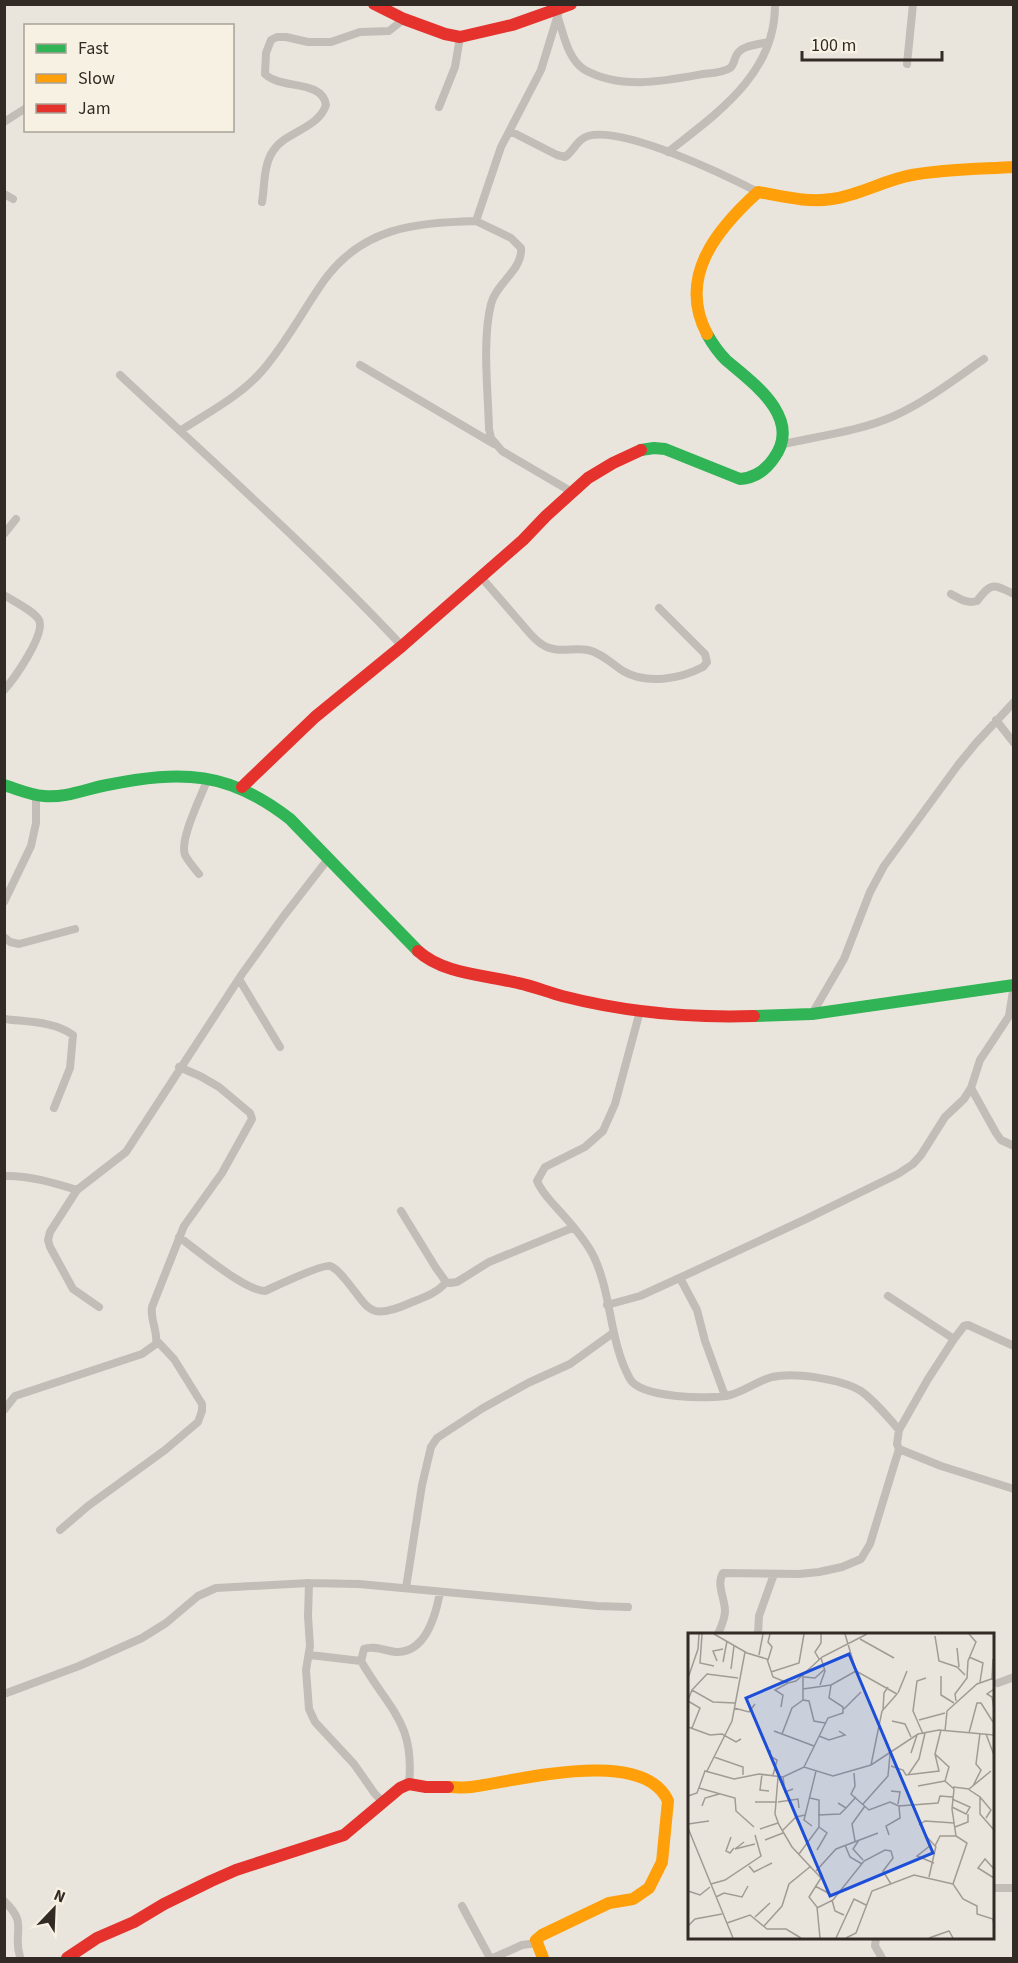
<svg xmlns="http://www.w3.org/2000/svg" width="1018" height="1963" viewBox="0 0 1018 1963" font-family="'Source Sans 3',sans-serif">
  <rect width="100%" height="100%" fill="#e9e5dd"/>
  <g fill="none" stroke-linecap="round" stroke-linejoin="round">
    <!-- street -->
    <path stroke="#c2bdb6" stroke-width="8" d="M560 8 541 70 501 147 476 221 511 238 521 248C523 270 496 283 491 304 482 341 488 390 489 429L491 438 502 451 572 492
      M558 18C564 35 568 60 585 70 621 90 665 81 703 74 711 73 723 73 730 68 734 65 734 60 736 56 741 45 757 45 768 42
      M907 64 913 4
      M439 107 455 67 460 37
      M4 122 26 108
      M510 131 557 155 565 157C574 151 577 139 588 136 624 126 725 175 758 192
      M668 152C716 114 776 74 775 4
      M4 194 13 199
      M262 202C265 185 263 166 273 151 286 131 318 129 326 105 322 79 281 90 265 74L266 53 271 40 277 37H286L308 42H331L360 32 389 31 404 19
      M360 365 494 444
      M120 375C215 464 313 551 402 646
      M180 431C207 413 239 397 261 372 285 345 302 312 323 282 362 227 414 223 476 221
      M783 444C820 436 860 431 894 416 927 401 955 379 984 359
      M4 534 16 519
      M481 577C494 592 507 607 520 622 527 630 534 640 543 645 557 654 573 647 588 650 602 653 612 664 623 671 647 685 680 679 703 667L707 662 705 654 659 608
      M951 594C960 599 967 604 977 601 991 582 993 584 1014 594
      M4 595C13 601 34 611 39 620 46 634 14 679 4 690
      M996 720 1014 743
      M199 874C194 868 188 861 185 855 179 839 202 795 208 778
      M4 902 31 846 36 823V795
      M4 937 10 942 19 944 75 929
      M239 979 280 1047
      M640 1011 615 1104 603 1131 585 1147 545 1167 537 1181C541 1191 548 1198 555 1206 567 1219 587 1242 594 1257 612 1295 609 1341 630 1379 641 1398 710 1400 730 1395 745 1391 757 1381 772 1377 794 1372 841 1379 861 1391 872 1399 890 1419 899 1430L897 1444 899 1449
      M812 1014 844 959 870 892 884 866 958 765 976 743 1014 702
      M4 1019C27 1022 54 1021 73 1035L70 1068 54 1108
      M971 1088 996 1133 1001 1140 1014 1146
      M4 1176C28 1175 54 1183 77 1190
      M401 1211 436 1268 446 1282 450 1283 457 1282 489 1262 572 1228
      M179 1237C197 1250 245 1291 265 1291 276 1286 322 1264 330 1266 336 1268 340 1273 344 1278 370 1308 367 1322 410 1303 422 1298 438 1293 446 1282
      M680 1278 697 1310 705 1341 725 1396
      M888 1296 954 1339 928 1379 899 1430
      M607 1305 640 1296 675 1280 806 1219 898 1174 913 1164 921 1155 945 1117 964 1099 971 1088 980 1060 1009 1016 1014 985
      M99 1307 73 1289 50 1247 48 1240 50 1232 77 1190 126 1152 242 974 283 917 328 859
      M954 1339 964 1326 968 1325 1014 1346
      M4 1410 15 1396 142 1354 156 1344C158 1331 150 1320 152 1307L184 1226 222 1173 252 1119 250 1113 219 1087 200 1076 179 1067
      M60 1530 88 1506 165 1450 198 1422 202 1411V1404L174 1359 157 1341
      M309 1583 308 1616 310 1646 306 1670 309 1709 315 1722 354 1764 375 1794 384 1803
      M406 1588 422 1485 431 1447 437 1438 483 1408 528 1383 570 1364 613 1333
      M718 1634C721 1627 725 1619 725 1611 725 1599 716 1584 723 1573L799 1574 819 1572 842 1567 861 1559 870 1544 899 1449 941 1466 1014 1489
      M758 1634 759 1616 774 1574
      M310 1655 361 1661
      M998 1683 1014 1677
      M4 1694 79 1666 142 1638 166 1623 198 1596 216 1588 309 1583 359 1584 597 1606 628 1607
      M409 1784C415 1722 389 1710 361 1661L364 1649C373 1645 386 1651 396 1652 426 1653 436 1614 440 1592
      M992 1888H1014
      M4 1901C29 1924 12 1931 20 1957
      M462 1906 490 1958
      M876 1938 875 1946 882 1958
      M493 1958 522 1945 537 1943"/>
    <!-- fast -->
    <path stroke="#30b455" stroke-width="12" d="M641 450 654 448 665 449 740 479C755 478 766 470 774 458 803 418 753 383 726 360 719 353 712 343 707 334
      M4 785C17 789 30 795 44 796 66 798 86 789 107 785 182 770 229 771 290 819L418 951
      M754 1016 812 1014 1014 985"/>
    <!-- slow -->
    <path stroke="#ff9f0a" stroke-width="12" d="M707 334C677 277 717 229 758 192 782 196 807 203 832 199 860 195 884 180 912 175 945 169 980 169 1014 167
      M448 1787C456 1787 464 1788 471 1787 517 1781 644 1746 668 1801L662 1862 649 1888 633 1899 609 1903 542 1935 536 1940 543 1958"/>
    <!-- jam -->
    <path stroke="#e5322d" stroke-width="12" d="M374 4 404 19 445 34 460 37 512 25 571 4
      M242 787 315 717 402 646 523 540 546 516 588 478 613 463 641 450
      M418 951C443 974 485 975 518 983 533 986 547 992 562 996 624 1012 690 1018 754 1016
      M67 1958 97 1938 134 1922 164 1904 211 1881 236 1870 344 1835 400 1788 409 1784 426 1787H448"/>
  </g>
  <!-- overview -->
  <g transform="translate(688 1633)">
    <rect width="306" height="306" fill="#e9e5dd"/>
    <path fill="none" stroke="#a09b93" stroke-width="1.5" d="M14 1 12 30 26 33M26 1 59 20 79 26 85 44 100 50 108 48 134 24 179 1M157 1 168 38 209 61 194 78 183 132M247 3 251 28 269 34 277 42M172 6 206 25M269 15 271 34M71 22 75 1M281 24 295 30 292 49M131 26 127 19 133 10V1M80 27 84 14 80 9 82 1M29 28 25 18 35 16M35 29 39 8M43 36 46 13M83 39 111 30 116 1M115 42V67L121 68 126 88 137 90M253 43V62L266 70M116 44 127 45 137 36M0 45 10 16 11 1M304 45 305 26M306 45V56L299 61 304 64 306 76M132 52 137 38 133 25M115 56 143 52M4 57 19 41 50 45M210 60 219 38M0 67 4 57 25 69 47 70M0 68 12 75 4 95M268 68 267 61 279 45 280 28 288 9 281 1M93 74 95 62 87 57 100 50M46 75 61 79 67 71M156 76 173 59M195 77 196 60 200 54M231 87 257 80M204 88 217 91 223 104M0 94 22 102 34 101 48 109 53 106M253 97 247 121 261 134 257 148 266 156 264 176 268 203 279 210 265 251 275 266 289 273V281L305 286 306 292M86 98 126 113M257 98 259 78 289 51 306 45M281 100 289 70H293L305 89M94 101 104 75 115 67M235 101 225 78 229 48 238 45M298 101 306 122M131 103 141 107 157 102 151 98M82 117V123L89 127 85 142M223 120 229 102M26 124 55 134V142M203 133 215 137 218 142 251 138 247 121M116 134 140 85 155 80V74L141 65 143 52 168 38M19 138 44 88 57 19M166 140 167 153 163 161 181 177 202 169 211 173M74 141 72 157 81 158M220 142 231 126 237 100M90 144 87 181 91 192 104 214 133 245 121 264 129 274 132 305M95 144 97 159 105 156M230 153 257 148M285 153 293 137 288 131 292 100M265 154 281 156 303 138M11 155 47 165 48 178 66 194M280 156 292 164V181L306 197M203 158 212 159 210 171M0 163 9 160 17 138 46 146 71 141 95 144 116 134 145 143 183 132 230 101 251 97 306 102M292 164 303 177 298 185M67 169H89M90 169 110 166 111 175M150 170 158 175 168 164M175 171 200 143 202 121M14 173 17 165 31 161M264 174 278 181 282 174 264 166M130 182 152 181 158 175M0 191 21 188M231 192 237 188 266 190M124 193 116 187 128 138M267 194 280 189V181M0 195 45 305M72 196 90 190M94 198 108 184 117 182M201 202 198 193 212 185 211 173 250 170 252 163 265 164M43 204 38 218 42 220 46 215M239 204 247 213 252 203H268M77 207 95 200M171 207 165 216 175 227M167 208 164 191 177 173M56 209 47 216 67 211M157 212 162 224 174 231M243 212 229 223 246 230M129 217 139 200 131 194M111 221 131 194V167L122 165M61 233 66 239 84 230M306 236 297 226 290 235 306 245M128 238 148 216 190 200M241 244 248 213M23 251 37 247 73 223 67 202M127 253 144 262M0 258 12 262 22 254M28 264 36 260 54 264 60 253M144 267 147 278 156 282M129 275 145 267 176 228 197 217 203 218 205 225 195 238 203 251M67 284 82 270M39 290 62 282 79 296H98L113 305M0 293 7 286 34 281M76 293 94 273 101 251 123 233M148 305 166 266 178 272M158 305 168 300 184 258 226 242 265 251M241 305 261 298 265 305"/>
    <path fill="#1d4ed8" fill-opacity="0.15" stroke="#1d4ed8" stroke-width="3" d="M161 21 245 220 142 263 58 65Z"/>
    <rect width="306" height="306" fill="none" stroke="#322b25" stroke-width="3"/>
  </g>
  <!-- border -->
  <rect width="1018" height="1963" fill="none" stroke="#322b25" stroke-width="12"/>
  <!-- legend -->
  <rect x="24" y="24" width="210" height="108" fill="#f7f1e3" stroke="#a8a297" stroke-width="1.5"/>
  <rect x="36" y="44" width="30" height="9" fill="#30b455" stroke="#a8a297" stroke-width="1.5"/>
  <text x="78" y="54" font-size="18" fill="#322b25">Fast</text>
  <rect x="36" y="74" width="30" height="9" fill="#ff9f0a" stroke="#a8a297" stroke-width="1.5"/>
  <text x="78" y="84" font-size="18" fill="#322b25">Slow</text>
  <rect x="36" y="104" width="30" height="9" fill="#e5322d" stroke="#a8a297" stroke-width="1.5"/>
  <text x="78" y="114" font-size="18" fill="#322b25">Jam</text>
  <!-- north arrow -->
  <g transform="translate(54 1909) rotate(23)" stroke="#f7f1e3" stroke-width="4.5" paint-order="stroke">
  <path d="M0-4.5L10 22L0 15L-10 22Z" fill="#322b25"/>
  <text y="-9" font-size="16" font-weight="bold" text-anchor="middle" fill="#322b25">N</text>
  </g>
  <!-- scale -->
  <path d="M802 51v9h140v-9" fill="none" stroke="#322b25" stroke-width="3"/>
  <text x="811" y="51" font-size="18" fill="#322b25" stroke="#f7f1e3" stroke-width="4.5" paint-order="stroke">100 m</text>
</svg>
